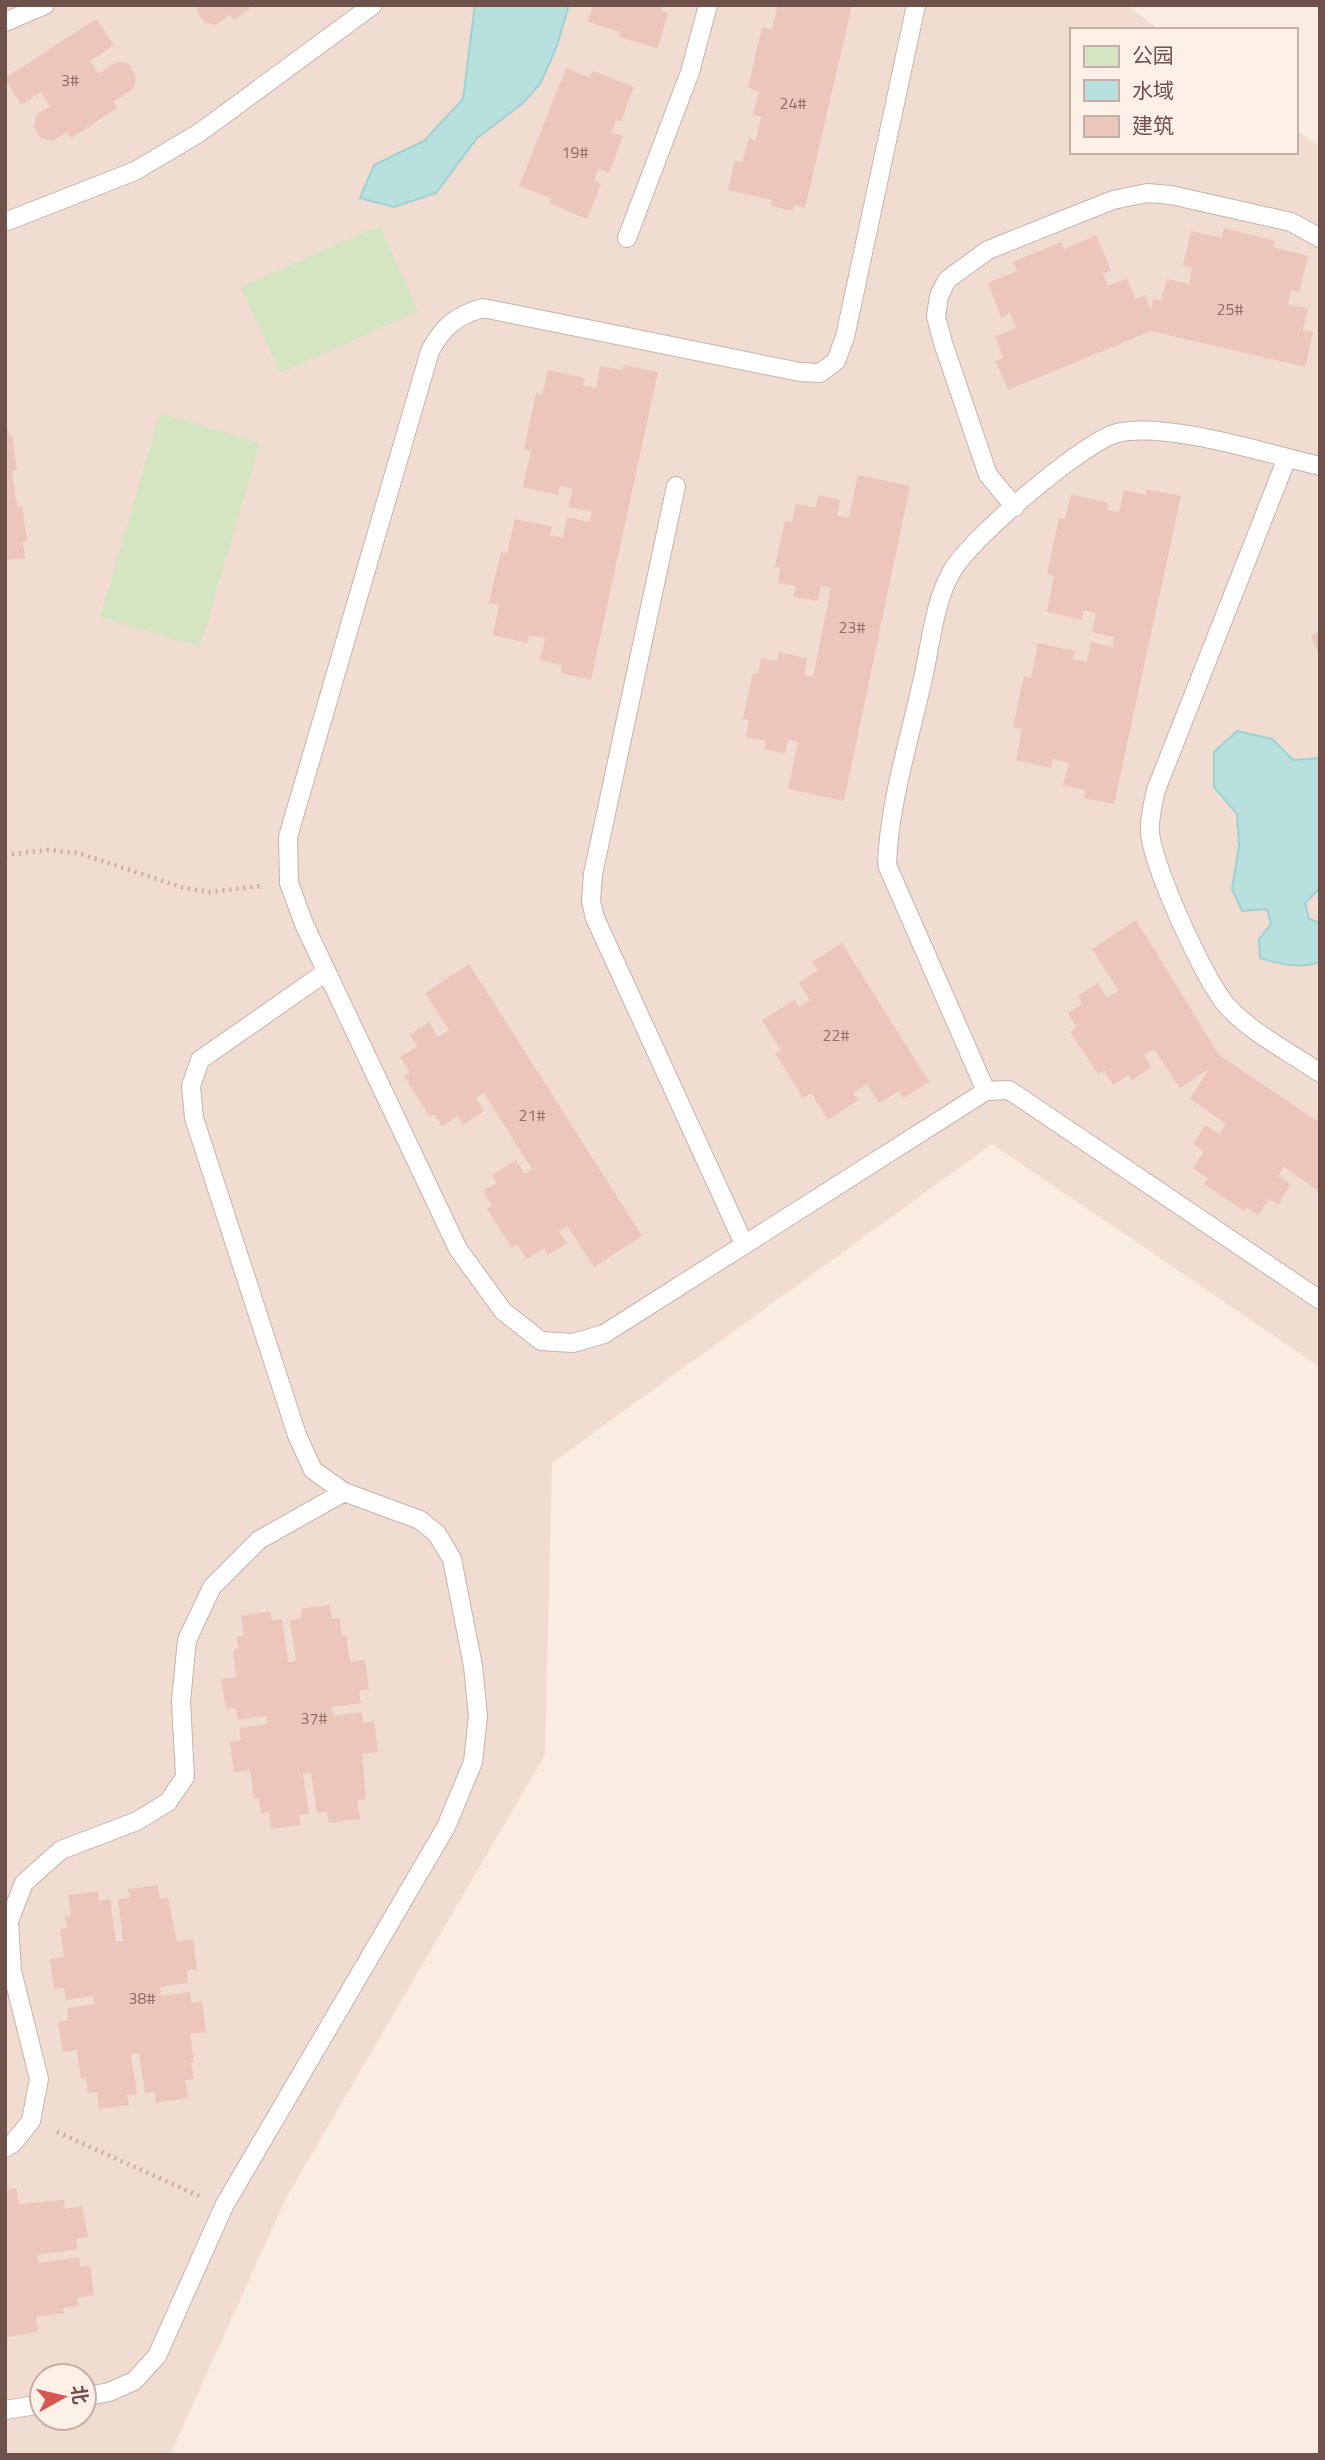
<svg xmlns="http://www.w3.org/2000/svg" width="1325" height="2460" viewBox="0 0 1325 2460" font-family="'Titillium Web','Noto Sans SC',sans-serif">
  <rect width="100%" height="100%" fill="#f9ece1"/>
  <!-- residential -->
  <path fill="#f0dcd0" fill-rule="evenodd" d="M5 5H1127L1160 30H1071V152H1295V129L1320 147V1367L992 1144 552 1463 545 1755 286 2198 170 2455H5ZM42 2376H84V2418H42Z"/>
  <!-- green -->
  <path fill="#d6e5c1" d="M380 225 418 311 280 373 241 287Z
    M160 413 260 443 200 647 100 617Z"/>
  <!-- water -->
  <path fill="#b8e0df" stroke="#9fd1d0" stroke-width="2" d="M475 5H569L557 46 540 84 523 103 477 138 436 193 394 207 360 198 374 165 424 141 463 99Z
    M1237 731 1272 739 1293 760 1320 758V888L1305 903 1309 919 1320 923V962C1299 969 1280 964 1260 958L1259 939 1271 924 1267 909 1242 911 1232 889 1239 846 1237 814 1214 787V752Z"/>
  <!-- building -->
  <path fill="#ecc6bb" d="M198 5H254L234 20 230 15 215 25 204 22 197 11Z
    M593 5H663L661 10 668 13 658 48 619 37 620 32 588 22Z
    M786 5H852L805 208 794 205 793 211 771 206 772 200 728 190 735 161 742 162 749 138 756 140 761 117 753 115 759 91 748 88 762 27 772 30 777 6Z
    M96 19 114 45 90 61 98 74 116 62 128 63 136 76 134 88 113 102 117 108 71 138 67 132 52 141 41 138 34 127 37 114 50 106 41 92 21 105 5 78Z
    M566 68 590 78 593 71 634 87 621 122 616 119 612 132 623 136 609 173 598 169 594 181 601 184 587 219 549 203 551 198 519 186Z
    M1224 228 1275 241 1273 247 1308 256 1299 292 1291 290 1288 304 1308 308 1303 330 1313 332 1305 367 1151 331 1008 390 996 361 1003 358 995 337 1016 328 1010 313 1001 317 988 283 1017 271 1013 262 1061 242 1064 249 1096 235 1111 270 1103 274 1108 286 1127 278 1135 299 1145 295 1151 310 1153 299 1161 301 1167 279 1189 284 1192 268 1183 266 1191 231 1222 238Z
    M624 365 658 372 591 680 561 673 562 665 540 660 545 638 529 635 527 643 493 635 499 605 489 603 501 552 507 553 515 519 552 527 550 535 563 538 567 517 589 522 592 512 568 507 573 489 560 486 558 495 523 487 531 451 524 449 536 393 542 395 548 370 585 378 583 385 596 388 600 366 622 370Z
    M5 422 9 435H12L17 470 12 471 17 507 22 506 27 541 23 542 25 558 5 560Z
    M858 475 910 486 844 801 788 789 798 742 788 740 785 754 764 749 765 741 746 737 749 720 743 719 753 673 758 674 761 658 777 661 779 652 807 658 804 675 813 677 831 588 821 586 818 601 794 597 796 586 778 583 780 568 775 567 785 521 792 522 796 504 815 508 819 495 840 500 837 516 849 518Z
    M1147 489 1181 496 1114 804 1084 798 1086 790 1063 785 1069 763 1053 759 1051 768 1016 760 1022 729 1013 727 1024 676 1031 678 1038 643 1075 651 1073 659 1087 662 1091 642 1113 647 1114 637 1092 632 1096 613 1084 610 1082 620 1047 612 1054 576 1047 574 1059 518 1065 519 1071 494 1108 503 1107 510 1119 512 1124 490 1146 495Z
    M1320 632V657L1311 635Z
    M1136 920 1219 1055 1320 1123V1192L1284 1167 1278 1176 1291 1184 1278 1205 1269 1199 1258 1215 1246 1207 1244 1211 1204 1184 1208 1179 1193 1168 1204 1151 1193 1144 1205 1125 1219 1134 1226 1124 1190 1099 1208 1070 1180 1088 1154 1049 1144 1055 1151 1068 1132 1080 1128 1075 1113 1085 1104 1070 1098 1074 1070 1032 1076 1027 1068 1013 1082 1004 1078 996 1098 983 1107 998 1119 991 1092 949Z
    M842 943 929 1082 903 1098 899 1091 879 1103 867 1084 853 1093 858 1100 828 1120 811 1093 803 1098 775 1053 781 1050 762 1020 794 1000 799 1007 810 1000 799 983 818 970 812 962Z
    M469 964 642 1236 594 1267 567 1226 559 1231 567 1243 548 1255 544 1248 527 1259 517 1244 512 1248 487 1209 492 1206 483 1191 497 1183 492 1175 516 1160 525 1174 532 1169 484 1093 476 1098 484 1111 463 1125 458 1116 442 1126 434 1114 430 1117 404 1076 410 1073 400 1057 418 1046 410 1035 429 1022 438 1037 449 1030 425 993Z
    M330 1605 332 1619 340 1618 342 1635H346L350 1662 365 1660 369 1689 359 1691 361 1703 332 1707 333 1716 362 1712 363 1723 374 1721 378 1752 362 1754 366 1799 357 1801 360 1819 329 1823 327 1812 317 1813 311 1773 303 1774 309 1814 299 1815 301 1825 271 1829 269 1812 261 1814 259 1798 254 1799 250 1770 234 1772 230 1742 241 1740 239 1728 267 1724 266 1716 238 1720 236 1708 226 1709 221 1679 236 1677 233 1650 238 1649 237 1637 244 1636 241 1616 270 1611 272 1621 282 1619 288 1662 296 1661 290 1620 302 1618 301 1609Z
    M158 1885 160 1899 168 1897 177 1942 193 1939 197 1969 187 1970 188 1983 160 1987 161 1996 190 1992 191 2003 202 2001 206 2032 190 2034 194 2062 191 2063 194 2079 185 2080 188 2098 156 2103 155 2091 145 2093 139 2053 131 2054 137 2094 127 2095 129 2105 99 2109 97 2092 88 2093 86 2078 81 2079 77 2050 63 2052 58 2022 68 2020 67 2008 95 2004 93 1996 66 2000 64 1988 54 1989 50 1959 64 1957 60 1929 67 1928 65 1917 71 1916 68 1895 98 1891 99 1901 110 1899 116 1942 123 1941 118 1899 130 1898 128 1889Z
    M16 2188 19 2204 64 2200 65 2209 82 2206 88 2237 76 2239 78 2249 37 2255 39 2263 79 2257 80 2267 90 2266 94 2295 77 2298 79 2306 63 2308 64 2313 36 2317 38 2332 7 2337 5 2190Z"/>
  <g fill="none" stroke-linecap="round" stroke-linejoin="round">
    <defs>
      <path id="service" d="M916 5 845 337 836 361 820 373 800 372 483 308C455 316 443 327 430 351L288 837 289 883 304 924 458 1249 503 1311 541 1341 573 1343 604 1334 986 1091 1009 1090 1320 1300
        M5 22 45 5
        M5 222 135 171 199 133 373 5
        M627 238 690 72 708 5
        M1287 458 1156 790C1153 804 1149 818 1150 832 1152 865 1206 984 1228 1007 1253 1034 1290 1052 1320 1073
        M676 486 593 874 591 901 595 918 744 1244
        M1015 507 988 475 943 343 936 316 939 296 947 280 988 250 1113 200 1147 193 1171 195 1291 222 1320 238
        M986 1091 887 865C889 803 910 738 923 678 931 643 934 602 952 571 970 539 1083 442 1117 433 1166 421 1268 454 1320 466
        M5 2148 13 2143 31 2121 39 2079 12 1971 9 1921 24 1883 61 1850 137 1821 168 1802 185 1777 181 1701 187 1640 212 1587 259 1540 344 1492
        M84 2397 109 2392 134 2381 157 2356 224 2206 446 1827 473 1762 478 1716 473 1666 452 1559 437 1534 420 1520 344 1492 313 1470 297 1435 194 1118 191 1086 200 1060 326 972
        M5 2410 42 2404"/>
    </defs>
    <!-- service casing -->
    <use href="#service" stroke="#c8b2aa" stroke-width="20"/>
    <!-- path -->
    <path stroke="#d0aa9f" stroke-width="4.5" stroke-dasharray="2 5" stroke-linecap="butt" d="M5 855 48 850 78 853 184 888 210 892 260 886
      M57 2132 199 2196"/>
    <!-- service -->
    <use href="#service" stroke="#fff" stroke-width="18"/>
  </g>
  <g text-anchor="middle" stroke-width="6" stroke-linejoin="round" paint-order="stroke">
    <!-- number labels -->
    <g font-size="16" fill="#8e6e67">
      <text x="70" y="86">3#</text>
      <text x="793" y="109">24#</text>
      <text x="575" y="158">19#</text>
      <text x="1230" y="315">25#</text>
      <text x="852" y="633">23#</text>
      <text x="836" y="1041">22#</text>
      <text x="532" y="1121">21#</text>
      <text x="314" y="1724">37#</text>
      <text x="142" y="2004">38#</text>
    </g>
  </g>
  <!-- border -->
  <rect width="1325" height="2460" fill="none" stroke="#6e514b" stroke-width="14"/>
  <!-- legend -->
  <rect x="1070" y="28" width="228" height="126" fill="#fdf0e6" stroke="#c4b0a8" stroke-width="2"/>
  <rect x="1084" y="46" width="35" height="21" fill="#d6e5c1" stroke="#c4b0a8" stroke-width="2"/>
  <text x="1132" y="63" font-size="21" fill="#6e514b">公园</text>
  <rect x="1084" y="80" width="35" height="21" fill="#b8e0df" stroke="#c4b0a8" stroke-width="2"/>
  <text x="1132" y="98" font-size="21" fill="#6e514b">水域</text>
  <rect x="1084" y="116" width="35" height="21" fill="#ecc6bb" stroke="#c4b0a8" stroke-width="2"/>
  <text x="1132" y="133" font-size="21" fill="#6e514b">建筑</text>
  <!-- north arrow -->
  <g transform="translate(63 2397) rotate(82)"><circle r="33" fill="#fdf0e6" stroke="#c4b0a8" stroke-width="2"/>
  <path d="M0-5L12 26L0 18L-12 26Z" fill="#d85851"/>
  <text y="-10" font-size="19" font-weight="bold" text-anchor="middle" fill="#6e514b">北</text>
  </g>
</svg>
